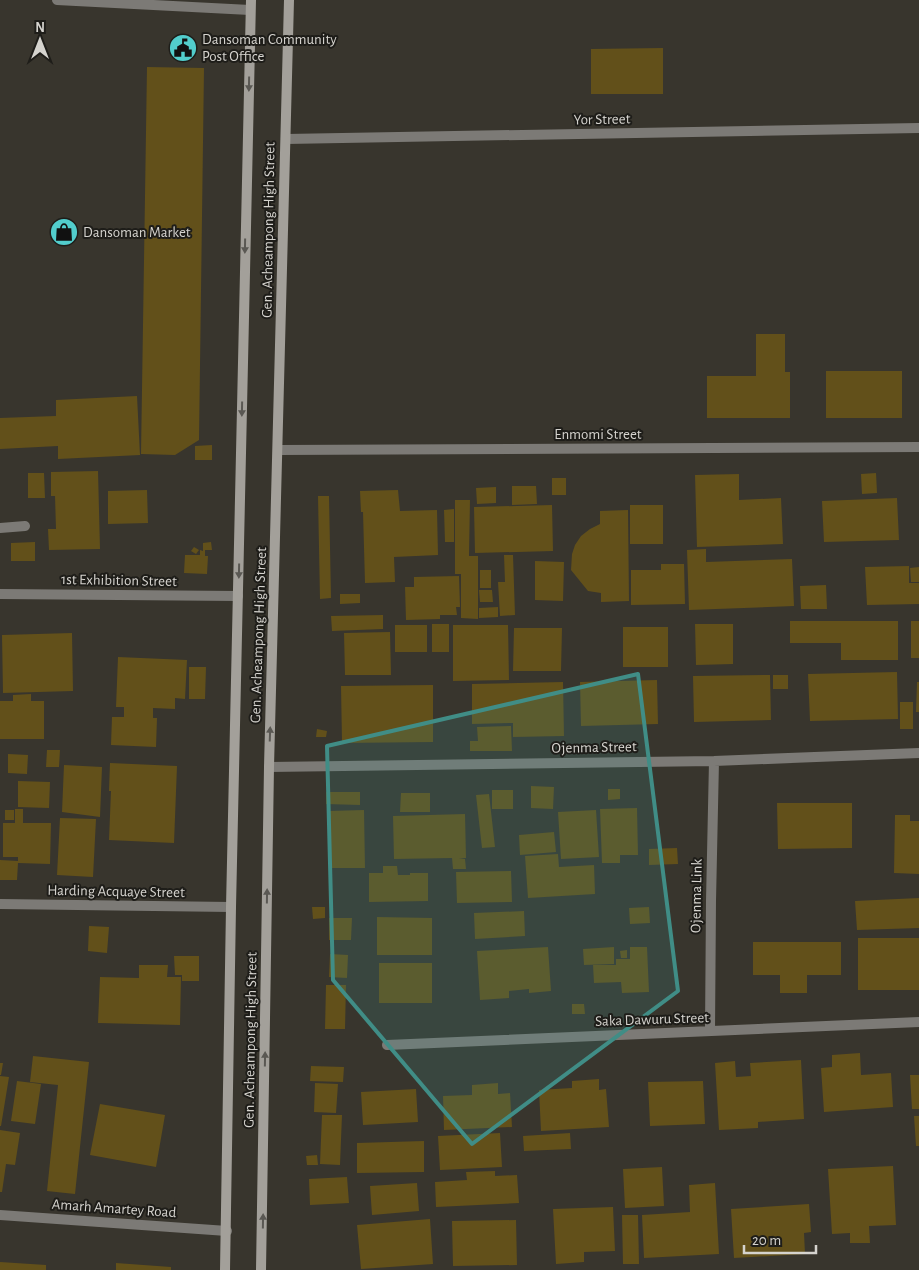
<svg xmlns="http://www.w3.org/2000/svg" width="919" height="1270" viewBox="0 0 919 1270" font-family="'Alegreya Sans',sans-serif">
  <rect width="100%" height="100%" fill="#38352d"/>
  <!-- building -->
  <path fill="#62501a" d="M663 48V94H591V49Z
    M147 67 204 68 199 440 175 455 141 454Z
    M756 334H785V372H790V418H707V376H756Z
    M826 371H902V418H826Z
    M137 396 140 455 58 459V446L0 449V418L56 416V400Z
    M212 445V460H195V446Z
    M98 471 100 549 49 550 48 529H56L55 496H51V472Z
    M28 473H44L45 498H28Z
    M876 473 877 493 862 494 861 474Z
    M739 474V500L781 498 783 544 697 547 695 475Z
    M552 478H566V495H552Z
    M512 486H536L537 504 512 505Z
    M496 487V503L477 504 476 488Z
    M147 490 148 523 108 524V491Z
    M398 490 400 511 437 510 438 555 394 557 395 582 365 583 363 512H361L360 491Z
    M318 496H329L331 598 320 599Z
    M897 498 899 540 824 542 822 501Z
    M455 500H470L469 556H478V619L461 618V574H455Z
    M552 505 553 551 475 553 474 507Z
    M630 505H663V544H630Z
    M454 509V542H445L444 510Z
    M628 510 629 601 601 602V593L588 591 571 570 572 554 575 545 581 536 590 529 600 524V511Z
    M35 542V561H11V543Z
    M211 542 212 550H205V556H208L207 574 184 573 185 555H200V550L203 551V543Z
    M194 547 199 550 196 554 191 551Z
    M706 549V562L792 559 794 606 689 610 687 550Z
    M504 555H513L515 615 500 616 498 582H505Z
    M535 561 564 562 563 601 535 600Z
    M661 564H684L685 604 631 605V570H661Z
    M909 566V583H919V604L867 605 865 567Z
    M919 567V582H911L910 568Z
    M480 570H491V588H480Z
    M459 576 460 607H456L457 615H440V619L406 620 405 587H414V577Z
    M826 585 827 609H801L800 586Z
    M479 590H492L493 602H480Z
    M340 594H360V603L340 604Z
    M498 607V617L479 618V608Z
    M383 615V629L332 631 331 616Z
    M790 621H898V660H841V643H790Z
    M911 621H919V658H911Z
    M432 624H449V652H432Z
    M695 624H733V664L696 665Z
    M395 625H427V652H395Z
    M453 625H508L509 680 453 681Z
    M623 627H668V667H623Z
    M514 628H562L561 671H513Z
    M390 632 391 675H345L344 633Z
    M72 633 73 691 3 693 2 635Z
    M118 657 187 660 185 699 175 698V709L153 708V718H157L156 747 111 745 112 717H124V707H116Z
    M189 667H206L205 699H189Z
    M897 672 898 719 810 721 808 674Z
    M770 675 771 720 694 722 693 676Z
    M773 675H788V689H773Z
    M657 680 658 724 581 726 580 682Z
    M563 682 564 736 513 737V723L472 724V684Z
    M917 682H919V712H916Z
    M433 685V742L342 743 341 686Z
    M31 694V701H44V739H0V701H13V695Z
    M900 702H913V729H900Z
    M511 726 512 751H470V741H478L477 727Z
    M317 729 327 731 326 737H316Z
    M47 750H60L59 767H46Z
    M8 754 28 755 27 774 8 773Z
    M110 763 177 766 174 843 109 840 111 791H109Z
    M64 765 102 767 100 817 62 812Z
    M18 781 50 782 49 808 18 807Z
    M531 786 554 787 553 809 531 808Z
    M608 789H620V799L608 800Z
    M492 790H513V809H492Z
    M326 792H360V805L326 804Z
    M401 793H430V812H400Z
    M489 794 495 847 482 848 476 795Z
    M777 803H852V848L778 849Z
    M637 808 638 855H620V863H602L600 809Z
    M15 809H23V823H51L50 864 18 863 17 880H0V860L18 861V857H3V823H15Z
    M5 810H14V820H5Z
    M364 810 365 868H330L329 811Z
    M596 810 599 857 561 859 558 812Z
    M465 814 466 858H459L465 859 466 869H453L452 858 394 859 393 816Z
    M895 815H910V821H919V874L894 873Z
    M60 818 96 819 93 877 57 875Z
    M554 832 556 852 520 855 519 835Z
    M677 848 678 864 649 865V849Z
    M558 854 559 867 594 865 595 894 528 898 525 856Z
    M383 866H397L398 875H410V873H428V901L369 902V873H383Z
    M511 871 512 902 457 903 456 872Z
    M919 898V928L857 930 855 901Z
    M312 907H325V918L313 919Z
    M649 907 650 923 630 924 629 908Z
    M524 911 525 936 475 939 474 913Z
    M377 917 432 918V955H377Z
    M329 918H352L351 940H329Z
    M89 926 109 927 107 953 88 951Z
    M858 938H919V990H858Z
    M753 942H841V975H807V993H780V975H753Z
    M548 947 551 991 529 993V989L509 991V998L480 1000 477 951Z
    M614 947V964L584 965 583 949Z
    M630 947H647L649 992 622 993 621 982 594 983 593 965H616V959H630Z
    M627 950V958H621L620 951Z
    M330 954 348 955 347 978 329 977Z
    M174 956H199V981H182V975H175Z
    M379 963H432V1003H379Z
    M139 965H168L167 977H181L180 1025 98 1023 100 977 139 978Z
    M326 985H346L345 1029H325Z
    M572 1004H584L585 1014H572Z
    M860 1053 861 1075 891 1073 893 1107 824 1112 821 1068 832 1067V1055Z
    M33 1056 89 1062 75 1194 47 1191 58 1085 30 1082Z
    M801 1060 804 1119 758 1122V1128L719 1130 715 1063 735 1061 736 1077 751 1076 750 1063Z
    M0 1063H3L1 1075H0Z
    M311 1066 344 1067 343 1082 310 1081Z
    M910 1075H919V1109H912Z
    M0 1076 9 1077 1 1126H0Z
    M599 1079V1090L606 1089 609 1127 541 1131 539 1090 572 1088V1081Z
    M17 1081 41 1084 35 1124 11 1121Z
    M703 1081 705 1124 650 1126 648 1082Z
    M315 1083 338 1084 336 1113 314 1112Z
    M498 1083V1094L510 1093 512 1127 444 1130 443 1096 472 1095V1085Z
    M416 1089 418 1122 363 1125 361 1092Z
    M100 1104 165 1115 156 1167 90 1155Z
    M322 1115H342L340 1165 320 1164Z
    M914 1116H919V1146H916Z
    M0 1130 20 1133 15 1165 6 1164 2 1192H0Z
    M500 1133 502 1167 440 1170 438 1136Z
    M570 1133 571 1149 524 1151 523 1136Z
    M424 1141V1172L357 1173V1143Z
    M317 1155 318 1165H307L306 1156Z
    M893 1166 896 1225 869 1226 870 1243H850V1233L832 1234 828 1169Z
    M662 1167 664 1206 625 1208 623 1169Z
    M495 1171V1176L517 1175 519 1203 436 1207 435 1182 467 1180 466 1172Z
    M347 1177 349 1203 310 1205 309 1179Z
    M417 1183 419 1211 372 1215 370 1186Z
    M715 1183 719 1254 644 1258 642 1215 690 1212 689 1185Z
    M809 1204 811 1232 804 1233 805 1254 734 1258 731 1209Z
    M613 1207 615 1251 584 1252V1262L556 1264 553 1209Z
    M622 1215H638L639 1264H623Z
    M430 1219 433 1264 361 1269 357 1225Z
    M516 1220 517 1265 453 1266 452 1221Z
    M0 1262 46 1265V1270H0Z
    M116 1263 171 1267V1270H116Z"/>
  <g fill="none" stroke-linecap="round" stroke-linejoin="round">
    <!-- lane -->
    <path stroke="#7c7a76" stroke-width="10" d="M0 528 25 526"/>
    <!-- street -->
    <path stroke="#7c7a76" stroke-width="10" d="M57 0 250 10
      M286 139 919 128
      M278 450 919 447
      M0 594 238 596
      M269 767 714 761 919 753
      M0 904 231 907
      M710 1031 711 901 714 761
      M387 1045 919 1022
      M0 1215 227 1231"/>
    <!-- secondary -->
    <path stroke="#a3a09a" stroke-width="10" d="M225 1270 231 907 251 0
      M261 1270 269 767 289 0"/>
  </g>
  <!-- one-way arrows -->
  <defs><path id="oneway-solid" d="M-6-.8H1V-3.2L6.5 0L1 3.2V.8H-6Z" transform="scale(1.25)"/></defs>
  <g fill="#5a5853">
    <use href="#oneway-solid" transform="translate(249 84) rotate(91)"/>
    <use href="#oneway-solid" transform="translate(245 246) rotate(91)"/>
    <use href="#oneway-solid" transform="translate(242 409) rotate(91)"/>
    <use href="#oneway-solid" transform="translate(239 571) rotate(91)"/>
    <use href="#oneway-solid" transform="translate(270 734) rotate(-88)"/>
    <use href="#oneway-solid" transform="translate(267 896) rotate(-89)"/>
    <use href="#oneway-solid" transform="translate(265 1059) rotate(-89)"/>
    <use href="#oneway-solid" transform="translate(263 1221) rotate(-89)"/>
  </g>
  <!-- marked area -->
  <path fill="#408d86" fill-opacity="0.2" stroke="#408d86" stroke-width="4" stroke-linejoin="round" d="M638 674 678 991 472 1144 333 980 327 746Z"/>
  <!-- icons -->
  <defs>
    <symbol id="civic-disc" viewBox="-11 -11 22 22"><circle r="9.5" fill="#52cdcc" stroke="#1e1d19"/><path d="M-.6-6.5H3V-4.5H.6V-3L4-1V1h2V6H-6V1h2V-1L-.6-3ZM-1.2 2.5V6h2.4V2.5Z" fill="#111"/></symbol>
    <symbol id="shop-disc" viewBox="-11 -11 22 22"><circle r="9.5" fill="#52cdcc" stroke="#1e1d19"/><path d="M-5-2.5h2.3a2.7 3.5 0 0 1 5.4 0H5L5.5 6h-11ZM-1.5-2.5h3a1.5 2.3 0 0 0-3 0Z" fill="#111"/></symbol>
  </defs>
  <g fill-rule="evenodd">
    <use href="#civic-disc" x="167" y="32" width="32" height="32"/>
    <use href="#shop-disc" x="48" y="216" width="32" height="32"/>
  </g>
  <g text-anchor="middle" stroke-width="4" stroke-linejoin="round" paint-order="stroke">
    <!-- poi labels -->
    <g font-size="15" fill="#d5d3ce" stroke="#1e1d19" text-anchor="start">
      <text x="202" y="44">Dansoman Community<tspan x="202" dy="17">Post Office</tspan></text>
      <text x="83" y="237">Dansoman Market</text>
    </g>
    <!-- street labels -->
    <g font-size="15" fill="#d5d3ce" stroke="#1e1d19">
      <text transform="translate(602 119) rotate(-1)" y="5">Yor Street</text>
      <text transform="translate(268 230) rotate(-89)" y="5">Gen. Acheampong High Street</text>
      <text x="598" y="439">Enmomi Street</text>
      <text transform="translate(119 580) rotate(1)" y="5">1st Exhibition Street</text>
      <text transform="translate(258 635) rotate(-88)" y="5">Gen. Acheampong High Street</text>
      <text transform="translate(594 747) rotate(-1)" y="5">Ojenma Street</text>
      <text transform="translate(116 891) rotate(1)" y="5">Harding Acquaye Street</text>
      <text transform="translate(696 896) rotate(-89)" y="5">Ojenma Link</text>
      <text transform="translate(652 1019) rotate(-2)" y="5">Saka Dawuru Street</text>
      <text transform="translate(250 1040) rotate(-89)" y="5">Gen. Acheampong High Street</text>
      <text transform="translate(114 1208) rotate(4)" y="5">Amarh Amartey Road</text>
    </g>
  </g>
  <!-- north arrow -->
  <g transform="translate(40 40)" stroke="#1e1d19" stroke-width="4" paint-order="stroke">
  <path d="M0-4L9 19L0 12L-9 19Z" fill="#d5d3ce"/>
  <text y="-8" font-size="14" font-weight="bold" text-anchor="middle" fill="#d5d3ce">N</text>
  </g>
  <!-- scale -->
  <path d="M744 1245v8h72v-8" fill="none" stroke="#d5d3ce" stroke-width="2.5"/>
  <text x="752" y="1245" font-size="15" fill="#d5d3ce" stroke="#1e1d19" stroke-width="4" paint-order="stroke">20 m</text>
</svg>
